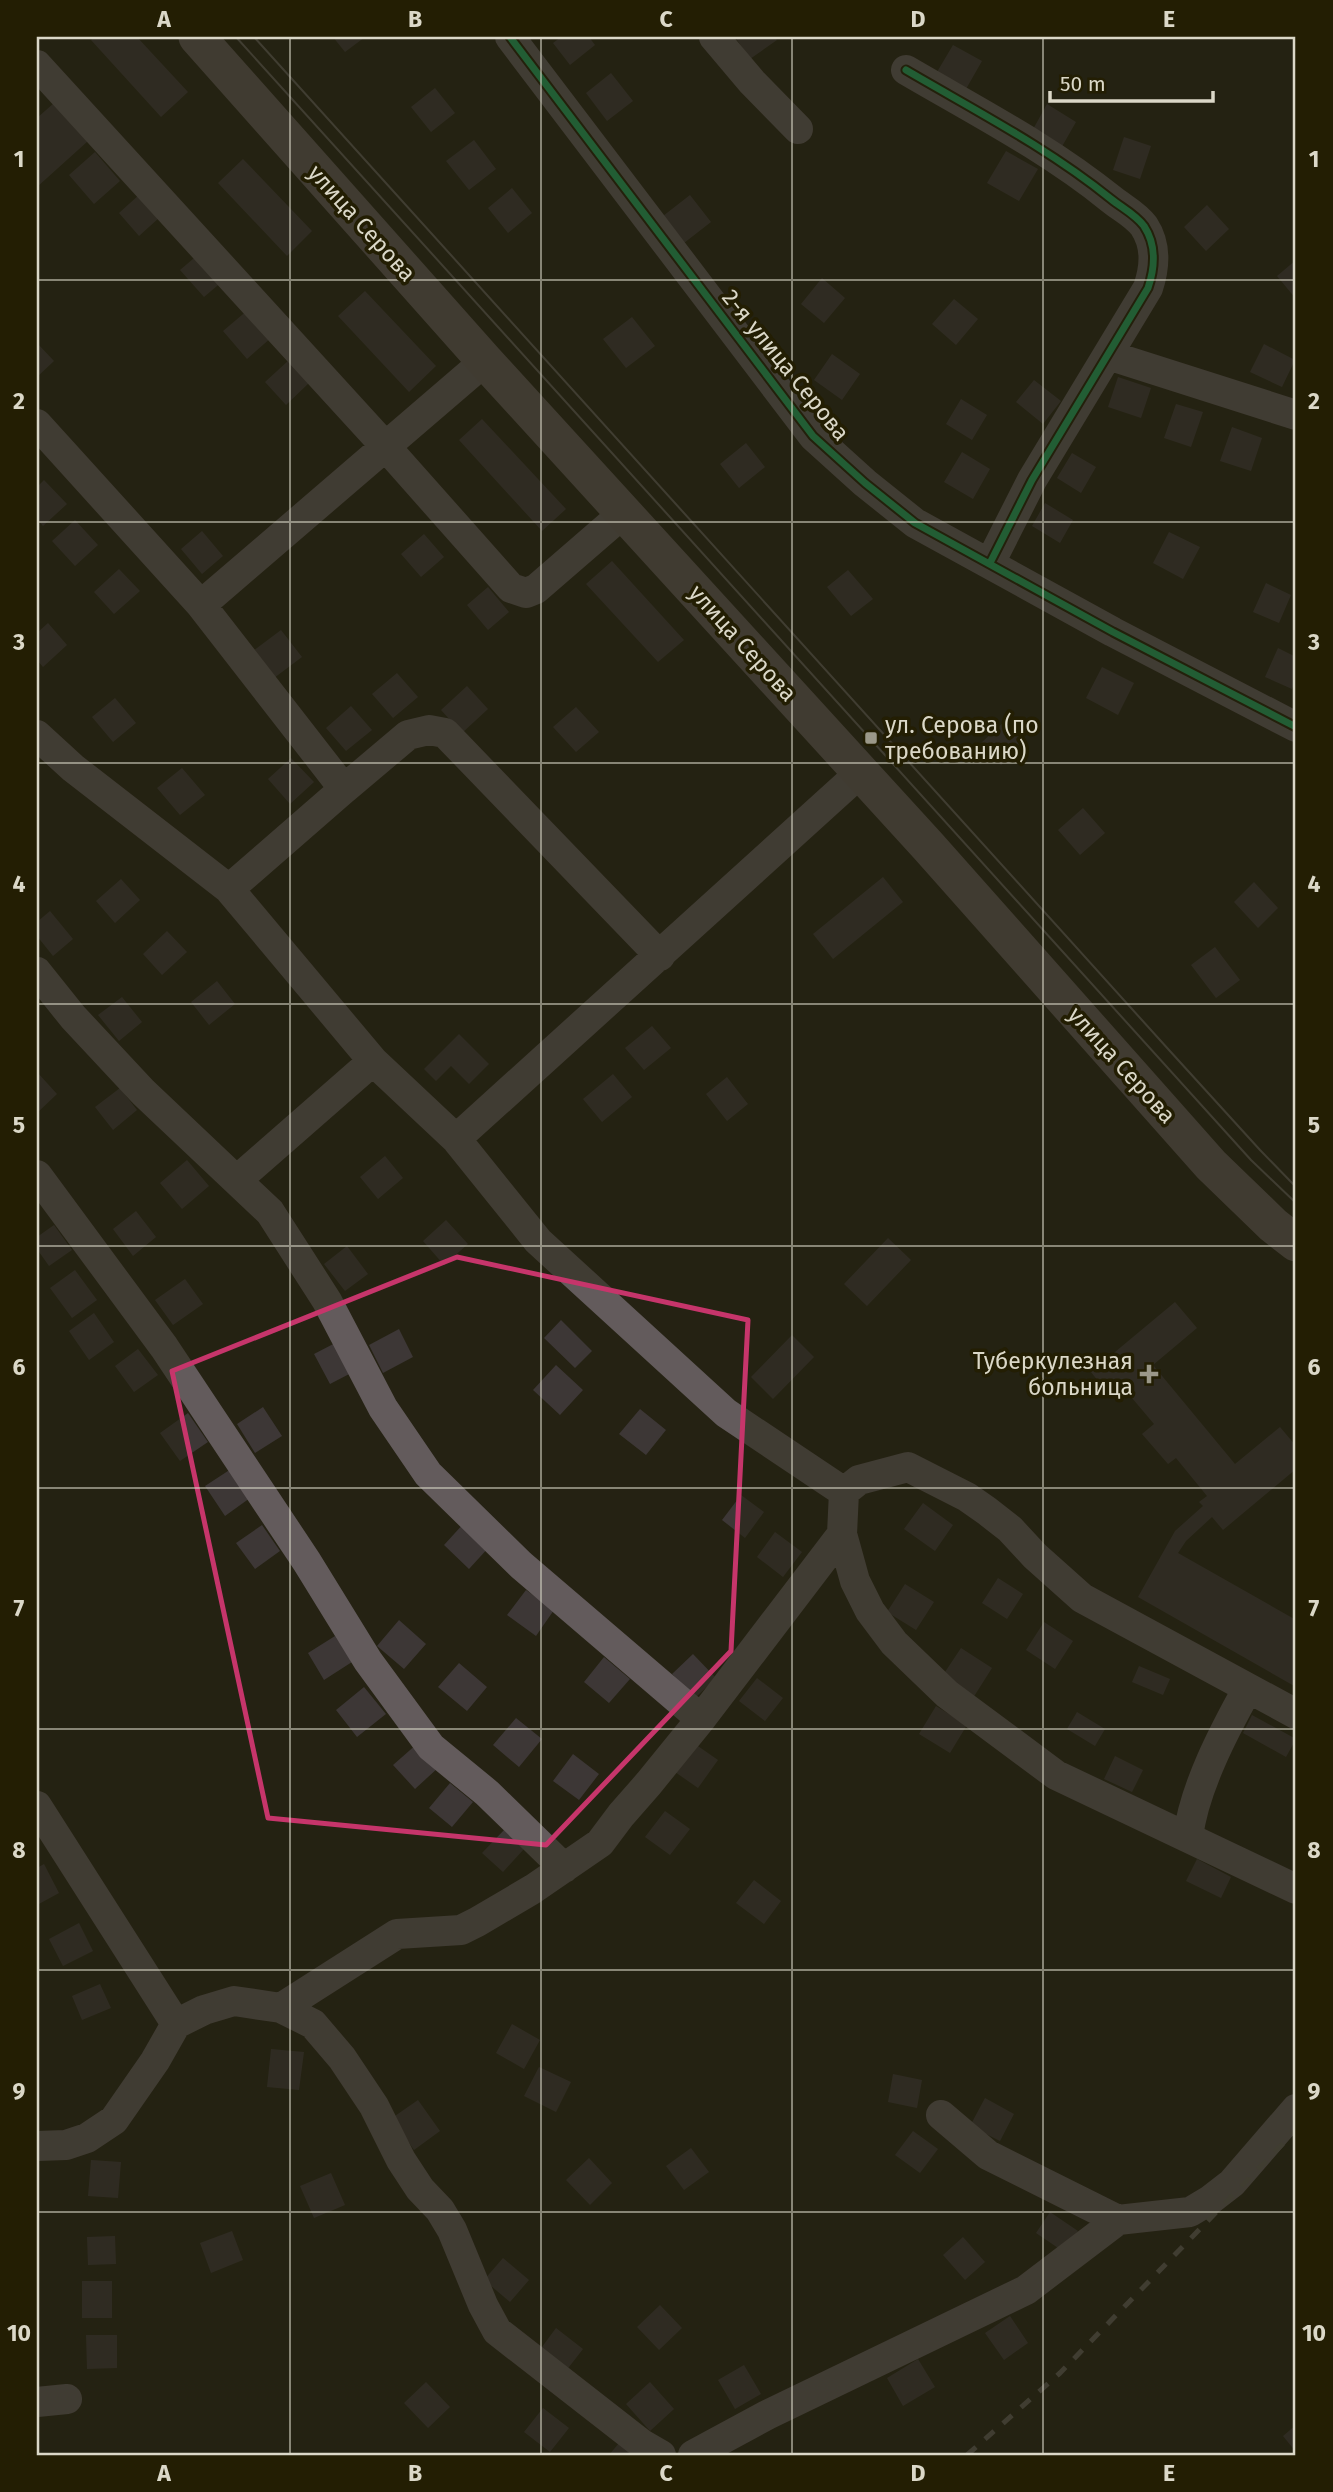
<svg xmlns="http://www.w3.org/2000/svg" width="1333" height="2492" viewBox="0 0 1333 2492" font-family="'Fira Sans',sans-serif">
  <rect width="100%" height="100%" fill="#252213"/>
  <!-- building -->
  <path fill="#3d3736" d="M95 37H137L188 92 161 117 91 40Z
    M333 37H365L345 52Z
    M561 37H589L595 45 570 65 553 43Z
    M735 37H774L777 40 750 59Z
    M953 45 982 61 966 89 937 72Z
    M611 73 633 101 607 121 586 93Z
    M435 88 455 113 431 132 411 107Z
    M54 103 88 141 37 187V118Z
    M1047 104 1076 122 1060 150 1031 133Z
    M1124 137 1151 146 1140 179 1113 170Z
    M474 140 496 169 469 190 446 161Z
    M1006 151 1038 169 1019 201 987 183Z
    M95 152 120 181 94 204 69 175Z
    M243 159 312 231 287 256 218 183Z
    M512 188 532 213 508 233 488 208Z
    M140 194 160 217 139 236 119 213Z
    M690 195 711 222 684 243 663 216Z
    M1207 205 1229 229 1206 251 1184 227Z
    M200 253 224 280 204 297 180 270Z
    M1296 260V299L1277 276Z
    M822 278 845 298 824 323 801 304Z
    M365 291 436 366 409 392 338 316Z
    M954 299 978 319 956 345 932 324Z
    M249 309 272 337 247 359 223 331Z
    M632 317 655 346 626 368 603 339Z
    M37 343 54 361 37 377Z
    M1264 344 1295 360 1282 387 1250 372Z
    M832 354 860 374 842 400 814 380Z
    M289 360 310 382 286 405 265 382Z
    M1118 377 1151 388 1141 418 1108 407Z
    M1034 380 1061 401 1043 424 1016 402Z
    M961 399 987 415 972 440 946 424Z
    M1176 404 1203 412 1191 447 1164 438Z
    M482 419 566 509 542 531 459 440Z
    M1232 427 1262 438 1251 471 1220 461Z
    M746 443 765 467 739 488 720 464Z
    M962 452 990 469 973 499 944 482Z
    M1072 453 1096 467 1081 493 1057 478Z
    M44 480 67 504 43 526 37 519V487Z
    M1045 503 1073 520 1060 543 1032 526Z
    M75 520 98 545 75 566 52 541Z
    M202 531 223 556 202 574 181 549Z
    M1169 532 1200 547 1183 579 1153 563Z
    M424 534 444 557 421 577 401 554Z
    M612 561 684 640 658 662 586 584Z
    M119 569 140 591 114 614 94 592Z
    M848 570 873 599 851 616 827 587Z
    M1266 583 1291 595 1279 623 1253 612Z
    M488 587 509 612 488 630 467 605Z
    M48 623 67 645 43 667 37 660V633Z
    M281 630 302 657 274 678 253 651Z
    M1278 648 1296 657V679L1292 689 1265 677Z
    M1102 667 1134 683 1118 715 1086 698Z
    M397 673 418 697 393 718 372 694Z
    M467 686 488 709 462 733 441 710Z
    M115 698 136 723 113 742 92 717Z
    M351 706 372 730 346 751 326 728Z
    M576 707 599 732 576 752 553 727Z
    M1005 721 1026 744 1001 765 981 743Z
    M291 758 314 782 290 804 268 779Z
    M182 768 205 795 180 815 157 788Z
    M1083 808 1105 833 1080 855 1058 830Z
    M883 877 903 902 833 959 813 934Z
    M121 879 140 900 115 923 96 901Z
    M1254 882 1278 908 1258 928 1234 902Z
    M50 911 73 939 53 956 37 936V922Z
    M167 931 187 952 162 975 143 954Z
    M1215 947 1240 980 1216 998 1191 965Z
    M217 981 235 1004 209 1025 191 1002Z
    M122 997 142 1022 119 1041 98 1015Z
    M652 1026 671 1048 644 1070 625 1048Z
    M459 1034 489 1064 469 1084 451 1066 436 1081 424 1069Z
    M37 1072 57 1094 37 1113Z
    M613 1074 632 1097 602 1122 583 1099Z
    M727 1077 748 1104 727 1121 706 1094Z
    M120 1088 137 1110 113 1130 95 1107Z
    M385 1156 403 1178 378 1199 360 1177Z
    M187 1160 209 1186 182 1209 160 1183Z
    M136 1211 156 1237 133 1256 113 1229Z
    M446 1220 468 1244 444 1265 423 1241Z
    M54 1225 72 1250 49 1266 37 1249V1237Z
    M888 1238 911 1260 867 1306 844 1284Z
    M347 1246 368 1274 345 1291 324 1264Z
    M75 1270 97 1300 72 1318 50 1288Z
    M185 1279 203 1304 173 1325 155 1300Z
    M1175 1302 1197 1328 1153 1365 1235 1464 1280 1427 1296 1446V1469L1223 1530 1212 1517 1186 1541 1178 1553 1296 1620V1687L1138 1597 1175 1531 1203 1506 1199 1502 1207 1496 1176 1458 1168 1464 1142 1434 1154 1424 1121 1385 1109 1395 1091 1372Z
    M94 1313 114 1342 89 1360 69 1331Z
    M561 1320 592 1351 575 1368 544 1338Z
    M399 1329 413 1357 383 1373 369 1345Z
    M792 1335 814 1357 773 1399 751 1377Z
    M341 1340 357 1370 330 1384 314 1354Z
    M138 1349 158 1375 134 1392 115 1366Z
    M556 1365 583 1390 560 1415 533 1390Z
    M263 1407 282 1436 255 1453 237 1424Z
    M640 1409 666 1430 646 1455 619 1434Z
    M188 1413 208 1442 180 1461 160 1433Z
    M231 1469 250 1498 225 1516 205 1486Z
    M741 1495 764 1512 745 1538 722 1520Z
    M923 1503 953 1525 935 1551 904 1529Z
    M465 1522 490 1546 469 1569 444 1545Z
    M262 1525 280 1551 255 1569 236 1543Z
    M775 1532 802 1552 783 1577 757 1557Z
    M998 1578 1023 1594 1007 1619 982 1603Z
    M905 1584 934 1602 916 1630 887 1612Z
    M526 1590 554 1610 536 1636 507 1615Z
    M399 1620 426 1644 404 1669 377 1646Z
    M1044 1622 1073 1641 1055 1669 1026 1650Z
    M335 1636 352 1662 324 1680 308 1653Z
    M961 1648 992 1668 973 1698 941 1678Z
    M693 1654 716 1678 695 1698 672 1674Z
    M604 1657 630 1679 609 1703 584 1682Z
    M459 1663 487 1687 467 1711 438 1687Z
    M1139 1666 1170 1679 1163 1695 1132 1682Z
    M757 1678 783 1698 765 1721 739 1701Z
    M364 1687 386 1714 357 1737 336 1710Z
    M936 1706 967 1725 950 1753 919 1734Z
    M1077 1712 1105 1729 1095 1746 1067 1729Z
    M1252 1715 1296 1739 1286 1757 1243 1733Z
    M516 1718 542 1739 519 1767 493 1745Z
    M418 1743 439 1767 415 1789 393 1765Z
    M695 1744 718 1760 698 1788 675 1772Z
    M573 1754 599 1774 579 1800 553 1781Z
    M1115 1756 1143 1770 1132 1792 1104 1779Z
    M450 1783 473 1802 452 1827 429 1808Z
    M665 1811 690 1829 670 1855 645 1837Z
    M504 1830 524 1849 503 1872 482 1853Z
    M1197 1859 1231 1877 1221 1898 1186 1881Z
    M44 1864 59 1893 37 1905V1868Z
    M754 1880 781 1901 764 1924 736 1903Z
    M79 1923 93 1951 63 1966 49 1939Z
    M100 1984 111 2008 82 2020 72 1996Z
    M512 2024 540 2040 524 2069 496 2053Z
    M271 2049 304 2052 299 2090 267 2087Z
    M539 2067 571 2082 556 2112 524 2096Z
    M893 2074 922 2080 917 2108 888 2102Z
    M985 2098 1014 2114 1000 2141 970 2126Z
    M418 2100 440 2131 414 2150 392 2118Z
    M913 2131 938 2149 920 2173 895 2155Z
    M691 2148 709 2172 684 2190 666 2166Z
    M589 2158 612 2183 590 2205 566 2180Z
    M91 2160 121 2162 118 2198 88 2196Z
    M331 2173 345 2205 314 2218 300 2186Z
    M1050 2212 1078 2231 1064 2252 1036 2233Z
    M232 2231 243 2260 211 2273 200 2243Z
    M115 2236 116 2264 88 2265 87 2237Z
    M963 2237 985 2262 965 2280 943 2255Z
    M503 2258 529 2280 510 2302 484 2280Z
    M82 2281H112V2318H82Z
    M660 2305 682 2328 659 2350 637 2327Z
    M1010 2316 1028 2343 1004 2360 985 2333Z
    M556 2328 583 2349 562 2376 536 2355Z
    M86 2335H117V2368L87 2369Z
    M918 2359 935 2387 903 2406 887 2378Z
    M744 2365 761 2394 735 2409 718 2380Z
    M426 2382 450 2407 428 2428 404 2403Z
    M650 2382 674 2409 650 2431 626 2404Z
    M543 2408 569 2428 550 2452 524 2432Z
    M1296 2425V2452L1283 2436Z
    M619 2443 634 2455H609Z"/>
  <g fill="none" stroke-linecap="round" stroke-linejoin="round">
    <!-- minor -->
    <path stroke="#635b5c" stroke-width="30" d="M510 37 813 436 865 483 915 523 1113 632 1296 727
      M714 37 752 82 798 129
      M37 65 386 447 511 588 526 593 536 589 625 512
      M906 70C976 111 1048 148 1111 199 1122 208 1135 214 1144 226 1157 246 1155 267 1148 288L1032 480 990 563
      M1108 355 1296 415
      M37 424 201 605 344 789 229 889 373 1061 456 1139 860 773
      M201 605 485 361
      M37 735 73 768 229 889
      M344 789 408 735 429 730 445 733 660 956
      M37 972 73 1017 143 1092 270 1212 327 1301 383 1408 428 1474 521 1565 701 1719
      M456 1139 538 1241 726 1413 844 1492 859 1480 908 1467 967 1497 987 1511 1010 1529 1035 1556 1082 1598 1296 1714
      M37 1175 164 1347 307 1562 368 1661 431 1747 487 1793 564 1868
      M237 1180 373 1061
      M844 1492 842 1534 855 1581 870 1611 894 1643 947 1694 1056 1775 1296 1889
      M37 1806 176 2024
      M1188 1837C1194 1788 1224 1731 1248 1688
      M281 2008 397 1934 461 1930 477 1922 533 1889 600 1843 621 1815 649 1783 701 1719 842 1534
      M941 2115 988 2155 1118 2220
      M37 2146 66 2145 87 2138 114 2120 155 2061 176 2024 204 2010 234 2001 281 2008 313 2024 342 2058 374 2106 401 2160 420 2189 440 2210 452 2230 483 2305 497 2331 642 2444 661 2455
      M37 2402 67 2399
      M693 2455 767 2415 1026 2290 1118 2220 1190 2212 1210 2200 1232 2183 1296 2109"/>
    <!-- major -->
    <path stroke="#635a58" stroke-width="37" d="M197 37 485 361 928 846 1211 1165 1273 1225 1296 1243"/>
    <!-- tram -->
    <path stroke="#625e58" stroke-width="2" d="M236 37 1251 1160 1296 1203
      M254 37 1169 1050 1260 1150 1296 1187"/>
    <!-- rail -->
    <path stroke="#625e58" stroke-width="5" stroke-dasharray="12 12" stroke-linecap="butt" d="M967 2455 1060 2373 1296 2130"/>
    <defs>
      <path id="cycleway" d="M510 37 813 436 865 483 915 523 1113 632 1296 727
        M906 70C976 111 1048 148 1111 199 1122 208 1135 214 1144 226 1157 246 1155 267 1148 288L1032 480 990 563"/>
    </defs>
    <!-- cycleway casing -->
    <use href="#cycleway" stroke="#231e03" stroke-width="11"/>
    <!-- cycleway -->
    <use href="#cycleway" stroke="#20a55d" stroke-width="7"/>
  </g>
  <!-- marked area -->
  <path d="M0 0H1333V2492H0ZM457 1257 748 1320 731 1651 546 1845 268 1818 172 1371Z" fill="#252213" fill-opacity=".55" fill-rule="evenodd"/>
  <path fill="none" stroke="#c6356b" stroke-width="5" stroke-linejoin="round" d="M457 1257 748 1320 731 1651 546 1845 268 1818 172 1371Z"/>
  <!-- grid -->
  <path fill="none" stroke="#dbd8c8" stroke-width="2" stroke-opacity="0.55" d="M290 37V2455M541 37V2455M792 37V2455M1043 37V2455M37 280H1296M37 522H1296M37 763H1296M37 1004H1296M37 1246H1296M37 1488H1296M37 1729H1296M37 1970H1296M37 2212H1296"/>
  <!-- markers -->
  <g fill="#9b9889" stroke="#231e03" stroke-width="2.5">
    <rect x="864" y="731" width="14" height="14" rx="3.5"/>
    <path d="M1145.5 1363.5h7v7h7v7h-7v7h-7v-7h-7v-7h7z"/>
  </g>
  <g text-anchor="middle" stroke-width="7" stroke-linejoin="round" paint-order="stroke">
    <!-- street labels -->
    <g font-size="23" fill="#dbd8c8" stroke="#231e03">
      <text transform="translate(362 223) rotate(48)" y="8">улица Серова</text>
      <text transform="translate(786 365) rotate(51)" y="8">2-я улица Серова</text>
      <text transform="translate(743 643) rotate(48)" y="8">улица Серова</text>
      <text transform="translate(1122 1065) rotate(48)" y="8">улица Серова</text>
    </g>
    <!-- poi labels -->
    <g font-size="23" fill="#dbd8c8" stroke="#231e03" text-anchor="start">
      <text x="885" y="733">ул. Серова (по<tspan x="885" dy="26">требованию)</tspan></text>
      <text x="1133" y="1369" text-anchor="end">Туберкулезная<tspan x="1133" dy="26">больница</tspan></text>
    </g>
  </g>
  <!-- border -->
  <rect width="1333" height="2492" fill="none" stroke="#231e03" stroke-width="77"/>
  <!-- scale -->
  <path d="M1050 91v10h163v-10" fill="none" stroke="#dbd8c8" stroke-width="3.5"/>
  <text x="1060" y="91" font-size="21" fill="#dbd8c8" stroke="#231e03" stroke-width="5" paint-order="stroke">50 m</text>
  <rect x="38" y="38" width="1256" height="2416" fill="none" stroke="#dbd8c8" stroke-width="2.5"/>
  <g font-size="23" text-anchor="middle" font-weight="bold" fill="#dbd8c8">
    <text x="164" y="27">A</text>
    <text x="415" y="27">B</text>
    <text x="666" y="27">C</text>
    <text x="918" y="27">D</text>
    <text x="1169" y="27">E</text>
    <text x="19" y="167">1</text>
    <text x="1314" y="167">1</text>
    <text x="19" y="409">2</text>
    <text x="1314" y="409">2</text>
    <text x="19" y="650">3</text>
    <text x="1314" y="650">3</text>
    <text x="19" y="892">4</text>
    <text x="1314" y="892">4</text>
    <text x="19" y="1133">5</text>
    <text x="1314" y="1133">5</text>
    <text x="19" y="1375">6</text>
    <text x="1314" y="1375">6</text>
    <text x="19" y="1616">7</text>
    <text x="1314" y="1616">7</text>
    <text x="19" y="1858">8</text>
    <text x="1314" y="1858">8</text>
    <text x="19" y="2099">9</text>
    <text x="1314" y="2099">9</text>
    <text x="19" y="2341">10</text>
    <text x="1314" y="2341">10</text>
    <text x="164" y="2481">A</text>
    <text x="415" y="2481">B</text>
    <text x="666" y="2481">C</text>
    <text x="918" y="2481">D</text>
    <text x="1169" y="2481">E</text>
  </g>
</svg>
